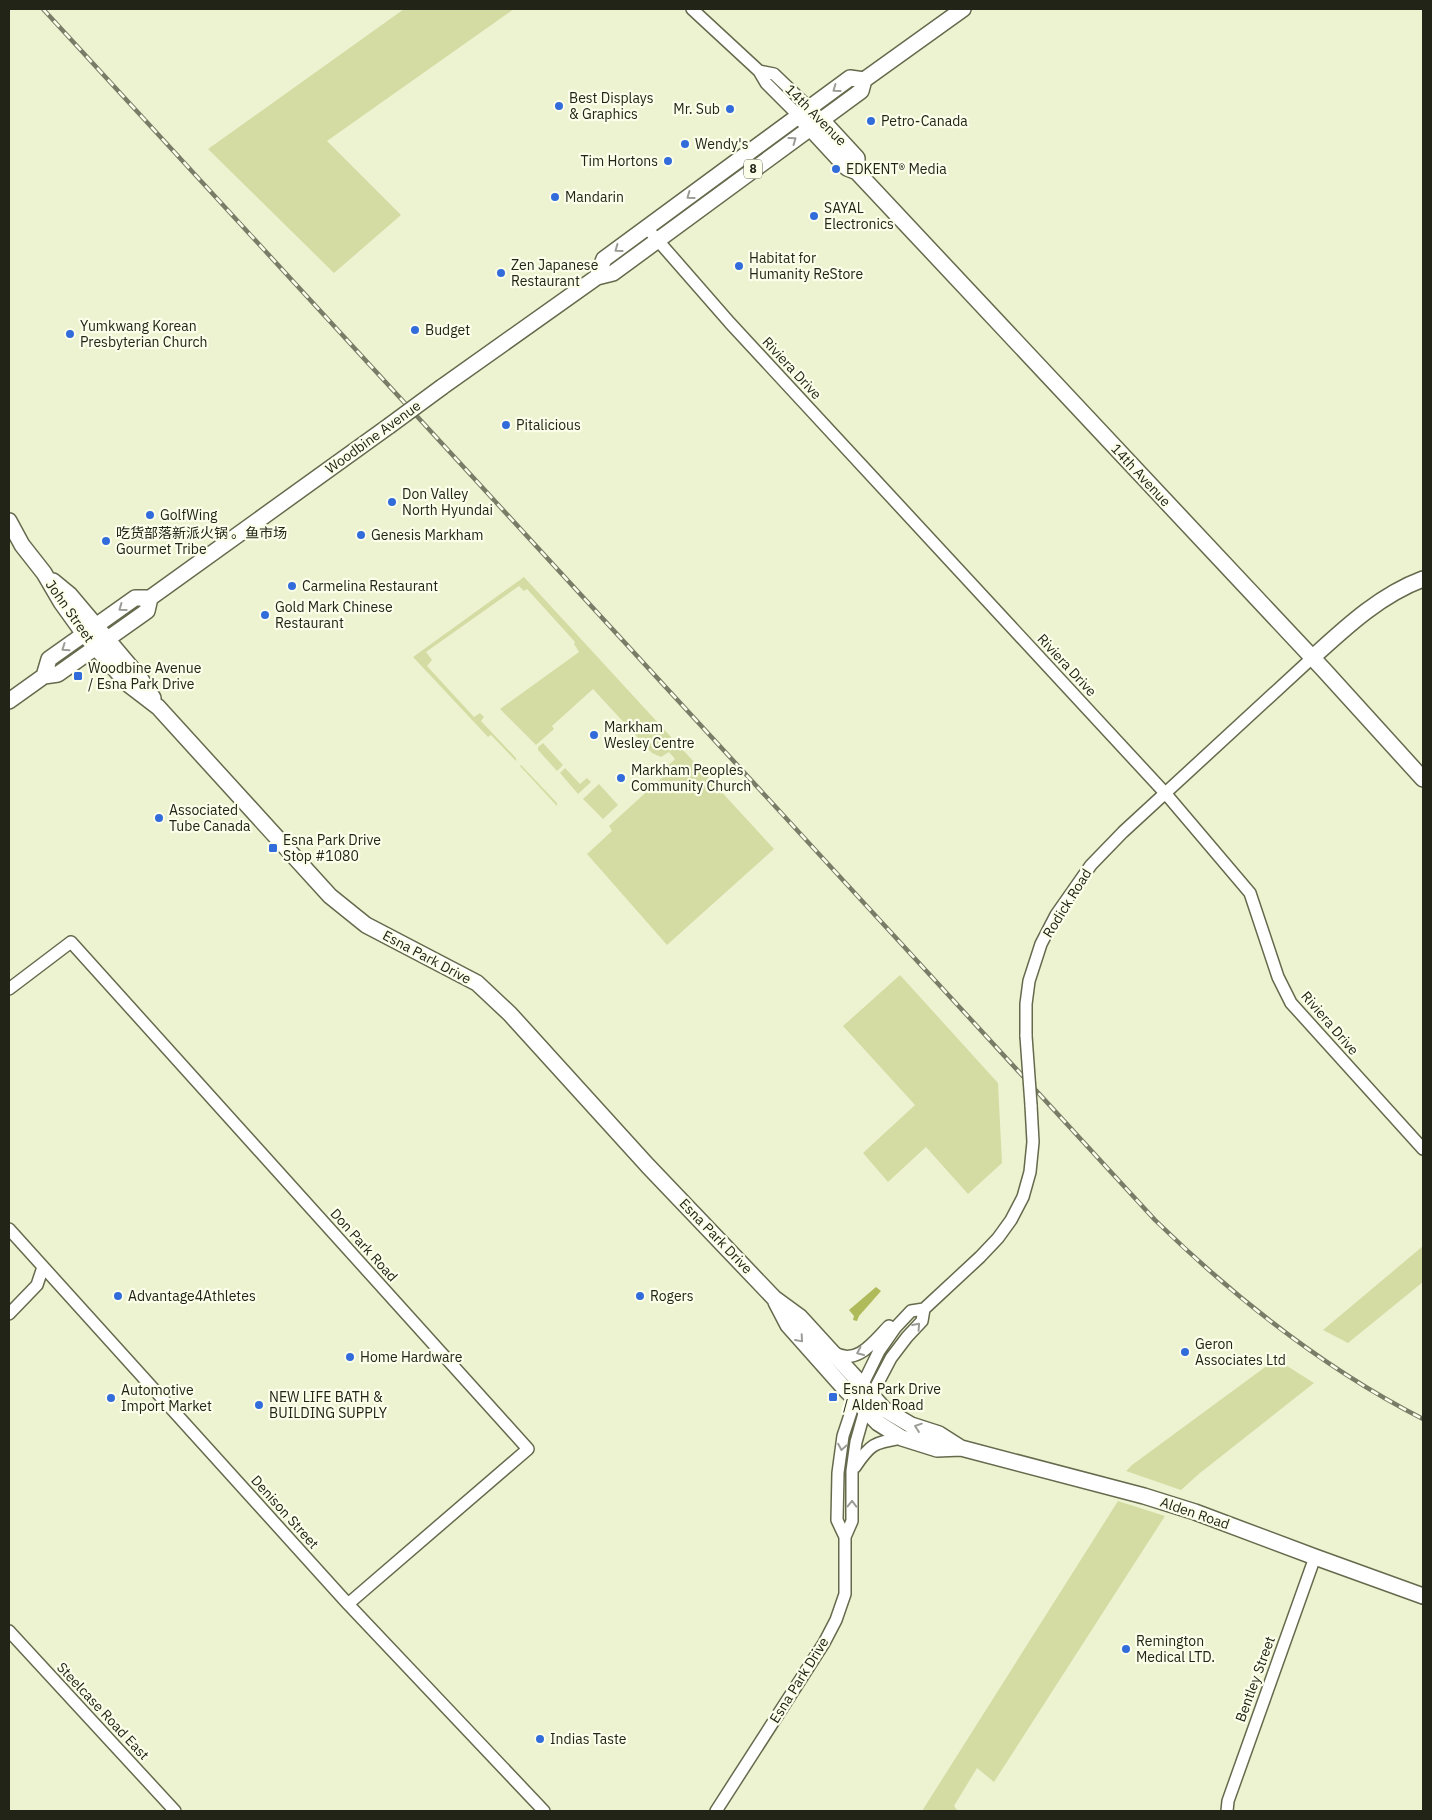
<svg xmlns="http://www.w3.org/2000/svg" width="1432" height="1820" viewBox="0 0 1432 1820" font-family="'IBM Plex Sans','Noto Sans SC',sans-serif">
  <rect width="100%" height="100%" fill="#edf3d1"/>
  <!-- green -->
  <path fill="#d4dca4" d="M404 9H514L327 141 401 215 334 273 208 149Z
    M524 577 774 849 667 945 587 854 612 831 609 826 665 775 669 765 675 759 669 752 661 757 652 753 593 689 552 726 554 729 536 745 500 709 579 652 574 644 575 642 527 589 524 591 519 586 426 652 432 660 427 666 474 717 480 713 484 717 481 721 516 758V761L491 735 488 737 413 657Z
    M543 743 563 765 557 771 538 750V747Z
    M521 765 557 803V806L520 766Z
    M565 768 580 784 587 778 591 782 578 794 560 773Z
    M599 784 618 805 603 819 583 799Z
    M900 975 998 1083 1002 1163 968 1194 926 1147 888 1182 863 1153 915 1105 843 1026Z
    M1423 1246V1282L1348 1343 1323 1330Z
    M1276 1359 1314 1383 1200 1473 1181 1490 1126 1471 1132 1465Z
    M1118 1501 1165 1516 994 1782 977 1768 954 1806 958 1811H922Z"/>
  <!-- water -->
  <path fill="#afba5a" d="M876 1287 881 1291 859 1316 857 1321 853 1320 854 1316 849 1310Z"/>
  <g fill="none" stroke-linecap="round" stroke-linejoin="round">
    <defs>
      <path id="minor" d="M692 9 759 71 766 83 798 115
        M759 71 774 74 821 119
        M647 228 730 323 1166 794 1250 893 1278 977 1291 1003 1423 1149
        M9 989 71 942 528 1449 348 1604
        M1026 1036V1004L1029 981 1041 944 1056 915 1091 865 1123 832 1312 658
        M9 1229 348 1604 544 1811
        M9 1314 37 1285 43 1267
        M833 1352C857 1367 874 1341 889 1326
        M855 1467C871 1443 874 1443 902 1438
        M845 1537 837 1520 838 1473 843 1436 855 1400 879 1351 895 1328 911 1311 924 1309 980 1257 998 1238 1011 1220 1023 1197 1030 1172 1033 1142 1031 1105
        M9 1631 175 1811
        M716 1811 824 1643 836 1620 845 1594V1537L852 1521V1471L856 1442 865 1410 871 1396 891 1358 907 1337 922 1321 924 1309
        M1227 1811 1228 1801 1315 1557"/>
      <path id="major" d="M798 115 847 168 857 172 1324 670 1423 779
        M821 119 857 158V172
        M597 277 604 259 850 78 864 80
        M442 387 597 277 613 273 861 91 864 80 963 9
        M9 521 22 545 44 573 61 602 84 634 128 684 158 707 330 896 366 925 477 983 510 1014 648 1166 774 1298 800 1317 884 1409 911 1425 939 1434 961 1448
        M53 581 70 595 140 678 153 698
        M1312 658C1346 627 1380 595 1423 579
        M44 676 49 659 135 598H150L389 426
        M9 701 44 676 58 674 147 611 150 598
        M776 1302 788 1325 844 1388 878 1423 902 1438 937 1449 961 1448 1144 1496 1195 1512 1315 1557 1423 1596"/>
    </defs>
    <!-- minor casing -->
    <use href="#minor" stroke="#666a4d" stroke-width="14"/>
    <!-- major casing -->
    <use href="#major" stroke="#666a4d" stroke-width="18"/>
    <!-- minor -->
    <use href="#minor" stroke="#fff" stroke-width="11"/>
    <!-- major -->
    <use href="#major" stroke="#fff" stroke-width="15"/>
    <defs>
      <path id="rail" d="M43 9 1155 1220C1235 1298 1323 1368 1423 1419"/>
    </defs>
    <!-- rail casing -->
    <use href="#rail" stroke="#797d67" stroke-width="4.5"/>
    <!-- rail -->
    <use href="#rail" stroke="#fbffea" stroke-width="2.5" stroke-dasharray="8" stroke-linecap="butt"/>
    <defs>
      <path id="minor-bridge" d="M1026 1036 1031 1105"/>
      <path id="major-bridge" d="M389 426 442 387"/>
    </defs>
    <!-- minor-bridge casing -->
    <use href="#minor-bridge" stroke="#666a4d" stroke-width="14" stroke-linecap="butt"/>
    <!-- major-bridge casing -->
    <use href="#major-bridge" stroke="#666a4d" stroke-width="18" stroke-linecap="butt"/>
    <!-- minor-bridge -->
    <use href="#minor-bridge" stroke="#fff" stroke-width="11"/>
    <!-- major-bridge -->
    <use href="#major-bridge" stroke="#fff" stroke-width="15"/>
  </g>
  <!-- one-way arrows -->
  <defs><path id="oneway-chevron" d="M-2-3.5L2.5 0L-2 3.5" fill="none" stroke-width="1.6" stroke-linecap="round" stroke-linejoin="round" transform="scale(1.25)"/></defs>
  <g stroke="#9c9c97">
    <use href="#oneway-chevron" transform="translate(836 89) rotate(144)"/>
    <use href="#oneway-chevron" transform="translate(793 140) rotate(-36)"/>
    <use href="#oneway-chevron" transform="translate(690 196) rotate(144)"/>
    <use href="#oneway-chevron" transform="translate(618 249) rotate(144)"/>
    <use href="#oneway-chevron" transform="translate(122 608) rotate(144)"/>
    <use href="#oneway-chevron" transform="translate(65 648) rotate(145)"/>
    <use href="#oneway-chevron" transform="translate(917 1326) rotate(-48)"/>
    <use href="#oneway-chevron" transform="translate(800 1339) rotate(49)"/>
    <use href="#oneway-chevron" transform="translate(860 1352) rotate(156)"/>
    <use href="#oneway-chevron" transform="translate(918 1427) rotate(-161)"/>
    <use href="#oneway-chevron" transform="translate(842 1447) rotate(100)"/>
    <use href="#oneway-chevron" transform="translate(852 1504) rotate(-89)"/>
  </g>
  <!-- markers -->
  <g fill="#316cda" stroke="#fbffea" stroke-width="2">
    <circle cx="559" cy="106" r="5"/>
    <circle cx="730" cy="109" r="5"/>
    <circle cx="871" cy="121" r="5"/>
    <circle cx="685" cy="144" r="5"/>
    <circle cx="668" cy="161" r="5"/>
    <circle cx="836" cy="169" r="5"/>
    <circle cx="555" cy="197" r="5"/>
    <circle cx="814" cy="216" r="5"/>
    <circle cx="739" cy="266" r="5"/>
    <circle cx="501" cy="273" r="5"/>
    <circle cx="415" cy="330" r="5"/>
    <circle cx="70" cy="334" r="5"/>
    <circle cx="506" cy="425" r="5"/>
    <circle cx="392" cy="502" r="5"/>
    <circle cx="150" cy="515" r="5"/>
    <circle cx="361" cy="535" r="5"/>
    <circle cx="106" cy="541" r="5"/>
    <circle cx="292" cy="586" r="5"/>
    <circle cx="265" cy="615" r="5"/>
    <rect x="73" y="671" width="10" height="10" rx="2.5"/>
    <circle cx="594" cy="735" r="5"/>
    <circle cx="621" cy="778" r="5"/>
    <circle cx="159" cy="818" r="5"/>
    <rect x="268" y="843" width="10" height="10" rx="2.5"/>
    <circle cx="118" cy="1296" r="5"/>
    <circle cx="640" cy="1296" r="5"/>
    <circle cx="1185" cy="1352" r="5"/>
    <circle cx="350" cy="1357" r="5"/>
    <rect x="828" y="1392" width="10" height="10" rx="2.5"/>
    <circle cx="111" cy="1398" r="5"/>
    <circle cx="259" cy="1405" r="5"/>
    <circle cx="1126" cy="1649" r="5"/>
    <circle cx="540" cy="1739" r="5"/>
  </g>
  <g text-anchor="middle" stroke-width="4.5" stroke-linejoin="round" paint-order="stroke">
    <!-- shield labels -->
    <rect fill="#fbffea" stroke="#636656" stroke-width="1" x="744" y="159.5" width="18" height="19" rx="4"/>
    <g font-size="12" font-weight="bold" fill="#222417">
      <text x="753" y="173">8</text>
    </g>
    <!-- poi labels -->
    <g font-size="14" fill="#222417" stroke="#fbffea" text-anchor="start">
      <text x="569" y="103">Best Displays<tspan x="569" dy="16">&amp; Graphics</tspan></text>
      <text x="720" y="114" text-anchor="end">Mr. Sub</text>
      <text x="881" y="126">Petro-Canada</text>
      <text x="695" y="149">Wendy's</text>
      <text x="658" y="166" text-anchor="end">Tim Hortons</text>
      <text x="846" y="174">EDKENT® Media</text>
      <text x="565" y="202">Mandarin</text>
      <text x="824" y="213">SAYAL<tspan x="824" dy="16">Electronics</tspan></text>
      <text x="749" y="263">Habitat for<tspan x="749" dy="16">Humanity ReStore</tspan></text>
      <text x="511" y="270">Zen Japanese<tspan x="511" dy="16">Restaurant</tspan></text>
      <text x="80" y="331">Yumkwang Korean<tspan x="80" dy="16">Presbyterian Church</tspan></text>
      <text x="425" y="335">Budget</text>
      <text x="516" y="430">Pitalicious</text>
      <text x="402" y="499">Don Valley<tspan x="402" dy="16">North Hyundai</tspan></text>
      <text x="160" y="520">GolfWing</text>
      <text x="116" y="538">吃货部落新派火锅 。鱼市场<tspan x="116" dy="16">Gourmet Tribe</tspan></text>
      <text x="371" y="540">Genesis Markham</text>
      <text x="302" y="591">Carmelina Restaurant</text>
      <text x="275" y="612">Gold Mark Chinese<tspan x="275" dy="16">Restaurant</tspan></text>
      <text x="88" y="673">Woodbine Avenue<tspan x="88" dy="16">/ Esna Park Drive</tspan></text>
      <text x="604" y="732">Markham<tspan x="604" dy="16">Wesley Centre</tspan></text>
      <text x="631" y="775">Markham Peoples<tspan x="631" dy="16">Community Church</tspan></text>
      <text x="169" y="815">Associated<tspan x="169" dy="16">Tube Canada</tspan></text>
      <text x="283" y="845">Esna Park Drive<tspan x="283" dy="16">Stop #1080</tspan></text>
      <text x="128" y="1301">Advantage4Athletes</text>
      <text x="650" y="1301">Rogers</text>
      <text x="1195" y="1349">Geron<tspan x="1195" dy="16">Associates Ltd</tspan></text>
      <text x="360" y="1362">Home Hardware</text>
      <text x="843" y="1394">Esna Park Drive<tspan x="843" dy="16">/ Alden Road</tspan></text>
      <text x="121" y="1395">Automotive<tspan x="121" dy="16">Import Market</tspan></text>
      <text x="269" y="1402">NEW LIFE BATH &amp;<tspan x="269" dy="16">BUILDING SUPPLY</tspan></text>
      <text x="1136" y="1646">Remington<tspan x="1136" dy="16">Medical LTD.</tspan></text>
      <text x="550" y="1744">Indias Taste</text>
    </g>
    <!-- street labels -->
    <g font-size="14" fill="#222417" stroke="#fbffea">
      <text transform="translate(816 115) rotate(45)" y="5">14th Avenue</text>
      <text transform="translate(792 368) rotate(47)" y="5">Riviera Drive</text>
      <text transform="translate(373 437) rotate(-36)" y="5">Woodbine Avenue</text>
      <text transform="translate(1141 475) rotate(47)" y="5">14th Avenue</text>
      <text transform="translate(70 611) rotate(55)" y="5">John Street</text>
      <text transform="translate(1067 665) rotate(47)" y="5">Riviera Drive</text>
      <text transform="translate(1067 903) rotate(-58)" y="5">Rodick Road</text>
      <text transform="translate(427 957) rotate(28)" y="5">Esna Park Drive</text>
      <text transform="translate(1330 1023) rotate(49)" y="5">Riviera Drive</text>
      <text transform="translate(716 1236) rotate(46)" y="5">Esna Park Drive</text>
      <text transform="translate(364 1245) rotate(48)" y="5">Don Park Road</text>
      <text transform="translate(285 1512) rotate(48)" y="5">Denison Street</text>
      <text transform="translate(1195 1513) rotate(19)" y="5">Alden Road</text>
      <text transform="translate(1255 1679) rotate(-70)" y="5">Bentley Street</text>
      <text transform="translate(799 1680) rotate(-58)" y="5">Esna Park Drive</text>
      <text transform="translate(103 1711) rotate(47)" y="5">Steelcase Road East</text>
    </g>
  </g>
  <!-- border -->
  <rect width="1432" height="1820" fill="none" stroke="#222417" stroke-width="20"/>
</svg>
